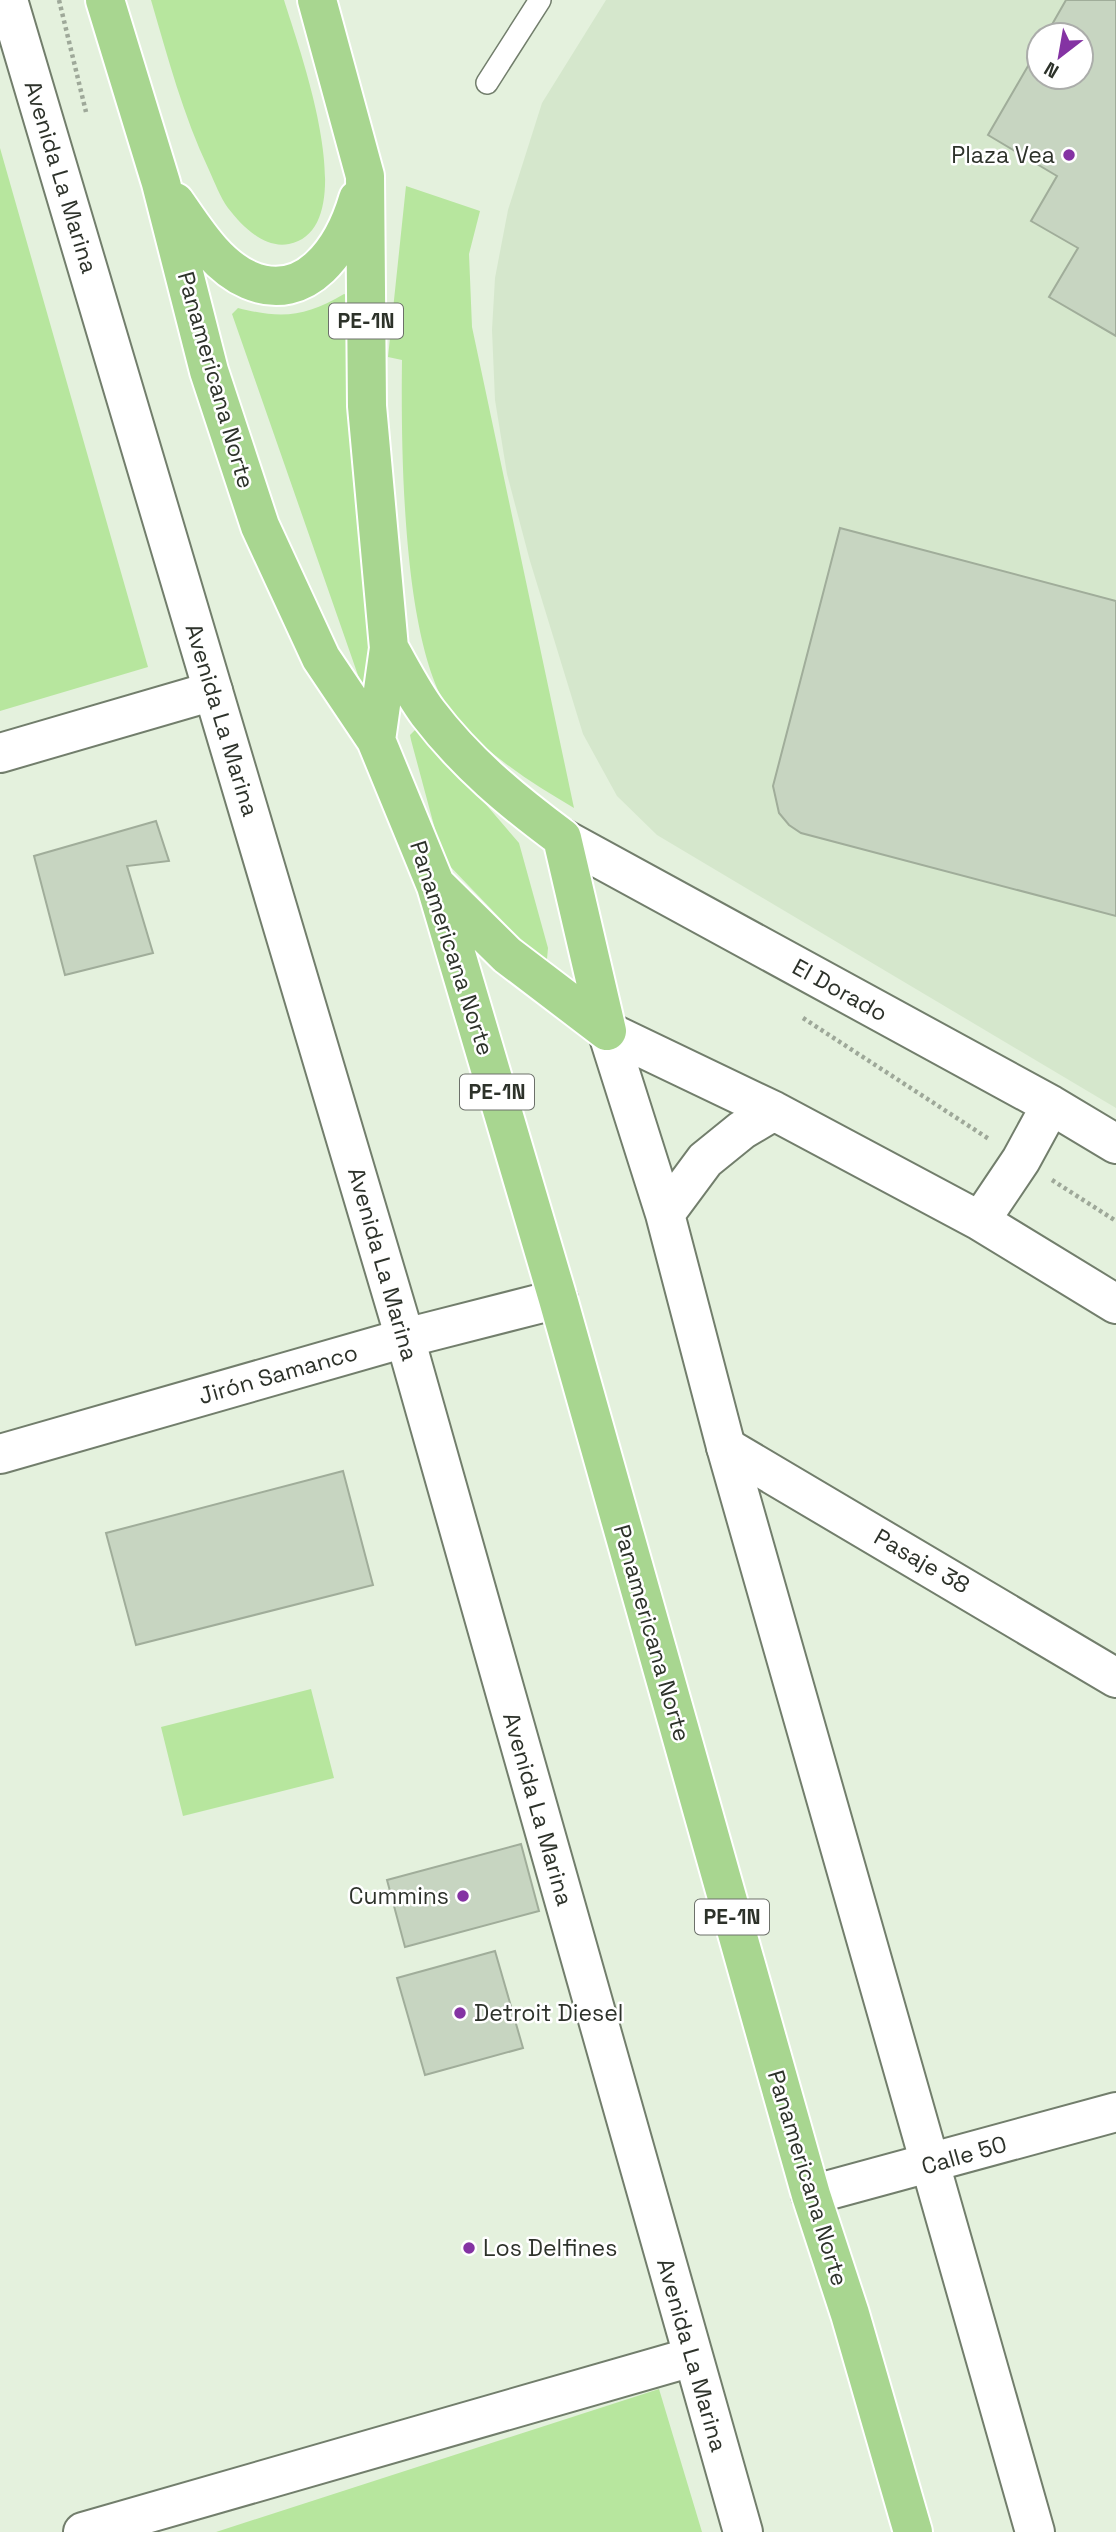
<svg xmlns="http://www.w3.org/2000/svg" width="1116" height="2532" viewBox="0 0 1116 2532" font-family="'Space Grotesk',sans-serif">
  <rect width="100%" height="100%" fill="#e4f1dd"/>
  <!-- built -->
  <path fill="#d5e7cc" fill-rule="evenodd" d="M606 0H1116V1108L657 835 617 796 583 734 530 561 507 474 495 400 492 330 495 278 508 210 542 103ZM1039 35H1081V77H1039Z"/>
  <!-- green -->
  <path fill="#b7e69e" d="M151 0H284C298 46 366 228 289 244 264 249 242 226 228 208 220 197 215 183 209 170 183 115 168 58 151 0Z
    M0 148 148 667 0 711Z
    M406 186 480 211 469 254 472 327 574 808C531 783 490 756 456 719 401 658 401 442 402 360L388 357Z
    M344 294 347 295 374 676 368 689 360 681 232 314 238 308C282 319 305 317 344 294Z
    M417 728 423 731 519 843 548 948 547 959 537 957 443 859 411 740 410 735Z
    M311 1689 334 1778 183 1816 161 1727Z
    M659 2389 702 2532H216Z"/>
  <!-- building -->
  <path fill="#c7d5c1" stroke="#a0ad9a" stroke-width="2" d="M1066 0H1116V336L1049 297 1078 248 1031 221 1057 176 988 135 1039 47V77H1081V35H1046Z
    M840 528 1116 601V916L801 833 789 825 779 813 773 786Z
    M156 821 169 861 127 866 153 953 65 975 34 856Z
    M343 1471 373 1585 136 1645 106 1533Z
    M521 1844 539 1911 405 1947 387 1880Z
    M495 1951 523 2048 425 2075 397 1978Z"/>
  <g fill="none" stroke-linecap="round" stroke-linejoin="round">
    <defs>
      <path id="service" d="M487 83 540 0"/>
      <path id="minor" d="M0 753 213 691
        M726 1447 1116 1678
        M0 1454 405 1338 558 1299
        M811 2195 1116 2112
        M83 2532 692 2357"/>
      <path id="secondary" d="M8 0 405 1338 743 2532
        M562 838 1051 1105 1116 1144
        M607 1031 665 1214 726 1447 1035 2532
        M607 1031 774 1111 980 1221 1116 1304
        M665 1214 705 1160 742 1130 774 1111
        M980 1221 1021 1160 1051 1105"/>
      <path id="trunk" d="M105 0 161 183 209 371 260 526 321 658 376 740 436 886 558 1299 811 2195 850 2314 913 2532
        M317 0 365 176 367 406 389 648 376 740
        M175 202C194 229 216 266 249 280 307 305 344 247 358 199
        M389 648C401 669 413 693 428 713 466 763 512 801 562 838L607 1031
        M438 887 507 955 607 1031"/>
    </defs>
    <!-- service casing -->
    <use href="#service" stroke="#727e6c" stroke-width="24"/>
    <!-- minor casing -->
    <use href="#minor" stroke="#727e6c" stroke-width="42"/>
    <!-- secondary casing -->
    <use href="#secondary" stroke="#727e6c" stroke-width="42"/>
    <!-- trunk casing -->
    <use href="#trunk" stroke="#fff" stroke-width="42"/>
    <!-- path -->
    <path stroke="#9ea899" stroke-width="4.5" stroke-dasharray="3.5 3.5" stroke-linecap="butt" d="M59 0 86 112
      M803 1018 989 1139
      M1052 1180 1116 1221"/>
    <!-- service -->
    <use href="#service" stroke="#fff" stroke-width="21"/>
    <!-- minor -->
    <use href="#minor" stroke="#fff" stroke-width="38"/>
    <!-- secondary -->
    <use href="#secondary" stroke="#fff" stroke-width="38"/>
    <!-- trunk -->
    <use href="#trunk" stroke="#a8d690" stroke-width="38"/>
  </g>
  <!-- markers -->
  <g fill="#8433a3" stroke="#fff" stroke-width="2.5">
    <circle cx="1069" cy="155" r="7"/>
    <circle cx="463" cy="1896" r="7"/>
    <circle cx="460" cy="2013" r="7"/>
    <circle cx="469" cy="2248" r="7"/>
  </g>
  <g text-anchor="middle" stroke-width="5" stroke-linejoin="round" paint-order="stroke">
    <!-- shield labels -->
    <g fill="#fff" stroke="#6c706a" stroke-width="2">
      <rect x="329" y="303.5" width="74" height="35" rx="5"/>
      <rect x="460" y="1074.5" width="74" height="35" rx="5"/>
      <rect x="695" y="1899.5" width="74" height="35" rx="5"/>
    </g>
    <g font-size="21" font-weight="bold" fill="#2d322a">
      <text x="366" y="328">PE-1N</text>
      <text x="497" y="1099">PE-1N</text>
      <text x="732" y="1924">PE-1N</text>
    </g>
    <!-- poi labels -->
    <g font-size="23" fill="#2d322a" stroke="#fff" text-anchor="end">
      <text x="1055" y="163">Plaza Vea</text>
      <text x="449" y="1904">Cummins</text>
      <text x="474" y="2021" text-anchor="start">Detroit Diesel</text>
      <text x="483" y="2256" text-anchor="start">Los Delfines</text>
    </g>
    <!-- street labels -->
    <g font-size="23" fill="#2d322a" stroke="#fff">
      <text transform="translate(61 177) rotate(73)" y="8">Avenida La Marina</text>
      <text transform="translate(216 380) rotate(74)" y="8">Panamericana Norte</text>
      <text transform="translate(222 720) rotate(73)" y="8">Avenida La Marina</text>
      <text transform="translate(452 948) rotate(72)" y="8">Panamericana Norte</text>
      <text transform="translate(840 990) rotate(29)" y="8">El Dorado</text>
      <text transform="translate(383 1264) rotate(74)" y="8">Avenida La Marina</text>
      <text transform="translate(278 1374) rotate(-16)" y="8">Jirón Samanco</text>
      <text transform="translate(922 1561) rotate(30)" y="8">Pasaje 38</text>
      <text transform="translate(652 1633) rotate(74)" y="8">Panamericana Norte</text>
      <text transform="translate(538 1809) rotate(74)" y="8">Avenida La Marina</text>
      <text transform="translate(964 2155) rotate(-16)" y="8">Calle 50</text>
      <text transform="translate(808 2178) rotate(73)" y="8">Panamericana Norte</text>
      <text transform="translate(692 2355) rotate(74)" y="8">Avenida La Marina</text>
    </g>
  </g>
  <!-- north arrow -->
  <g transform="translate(1060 56) rotate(211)"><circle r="33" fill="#ffffff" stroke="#abadaa" stroke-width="2"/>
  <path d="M0-5L12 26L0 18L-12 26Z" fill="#8433a3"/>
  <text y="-10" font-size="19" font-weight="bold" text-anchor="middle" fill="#2d322a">N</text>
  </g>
</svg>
